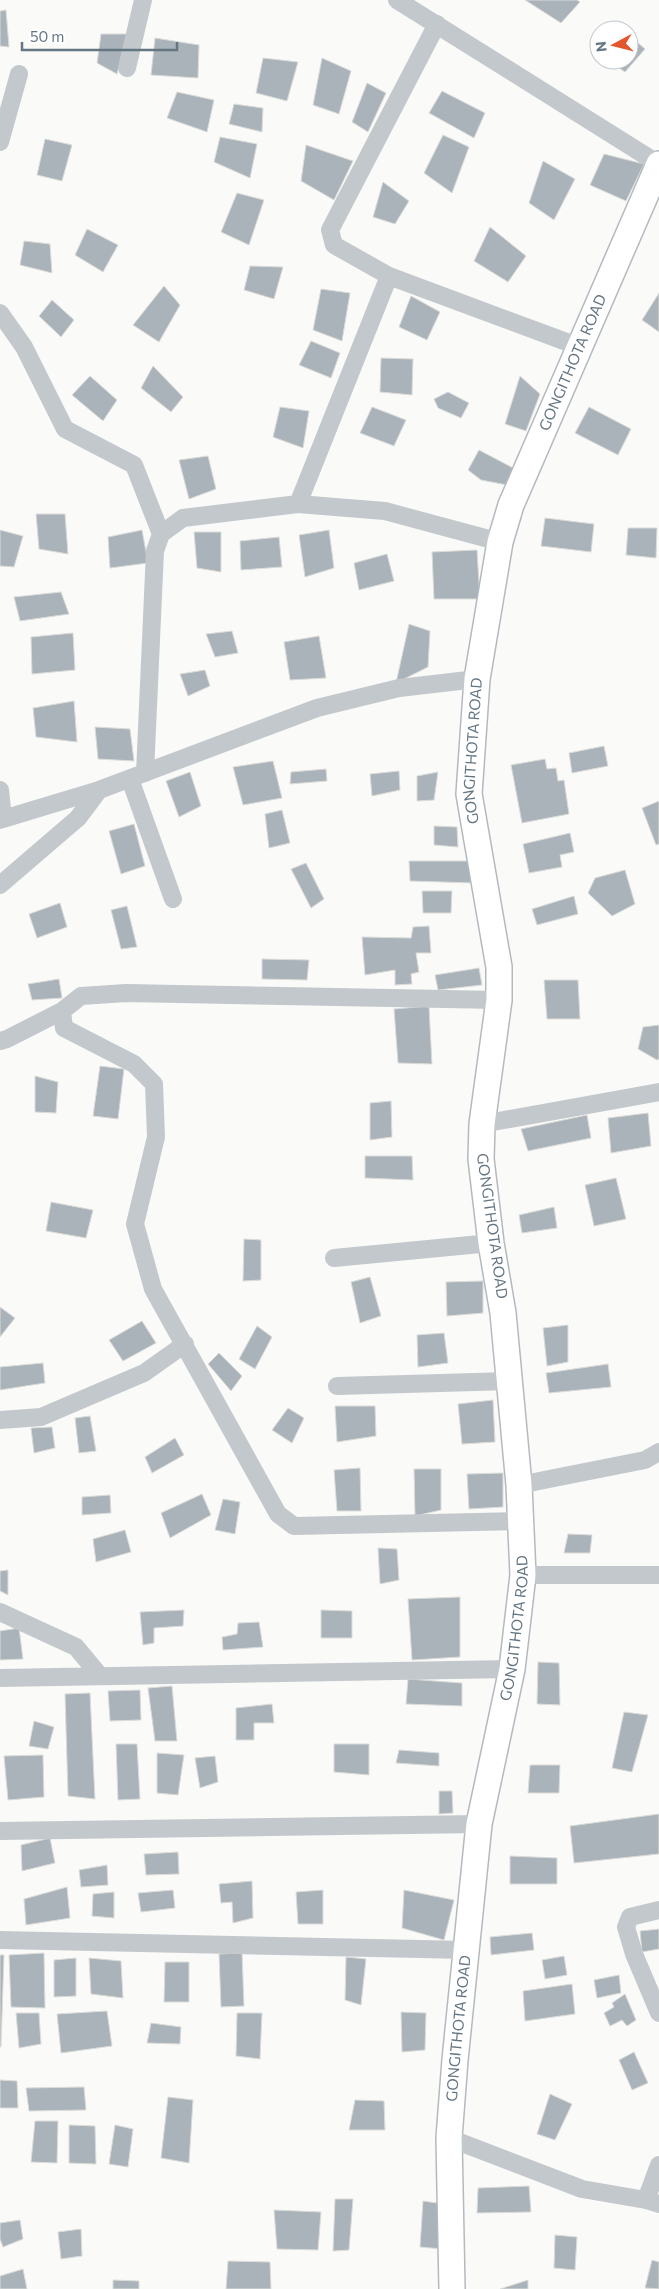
<svg xmlns="http://www.w3.org/2000/svg" width="659" height="2289" viewBox="0 0 659 2289" font-family="Commissioner,sans-serif">
  <rect width="100%" height="100%" fill="#fafaf8"/>
  <!-- building -->
  <path fill="#aab3b9" stroke="#dcdcda" d="M525 0H577L580 2 561 23Z
    M6 10 9 47 0 46V11Z
    M101 34H127L117 74 97 63Z
    M629 35 645 49 625 72 607 60H629Z
    M155 38 199 45 198 78 151 75Z
    M263 58 298 62 287 101 256 93Z
    M322 58 351 71 339 114 313 105Z
    M367 83 386 93 368 132 352 122Z
    M442 91 485 113 474 138 429 113Z
    M177 92 214 100 207 132 167 118Z
    M234 104 263 108 262 132 229 124Z
    M443 135 469 147 452 193 424 173Z
    M220 137 257 144 250 178 214 162Z
    M45 139 72 145 62 181 37 175Z
    M306 145 353 161 334 200 301 181Z
    M604 154 644 164 626 201 590 185Z
    M543 161 575 179 554 220 529 203Z
    M383 182 409 201 395 224 373 217Z
    M237 193 264 200 249 245 221 232Z
    M490 227 526 256 508 282 474 261Z
    M87 229 118 245 103 272 75 255Z
    M24 241 50 244 52 273 20 265Z
    M250 266 283 267 274 299 244 290Z
    M164 286 180 305 159 342 133 325Z
    M321 289 350 293 342 341 313 330Z
    M659 293V332L642 320Z
    M411 296 440 312 427 340 399 327Z
    M52 300 74 320 61 337 39 316Z
    M311 341 340 353 331 378 299 365Z
    M381 358 413 359 412 395 380 392Z
    M153 366 183 397 171 412 141 388Z
    M90 376 117 400 103 421 72 395Z
    M520 376 540 394 526 431 505 424Z
    M448 392 469 403 461 418 438 408 434 399Z
    M280 407 309 411 303 448 273 437Z
    M372 407 406 420 394 446 360 433Z
    M589 407 631 429 618 455 575 433Z
    M479 450 515 469 507 485 481 480 468 470Z
    M208 456 216 489 189 499 179 460Z
    M36 514H65L68 554 39 549Z
    M545 518 594 524 591 552 541 546Z
    M628 528H657L656 558 626 555Z
    M0 530 23 536 14 567 0 566Z
    M142 530 148 563 110 568 108 537Z
    M329 530 334 568 305 577 299 535Z
    M194 532H221V572L197 568Z
    M279 537 282 567 241 570 240 541Z
    M477 550 480 599H434L432 552Z
    M387 554 394 581 359 590 354 563Z
    M61 592 69 614 20 621 14 597Z
    M409 624 430 631 428 667 396 683Z
    M232 631 238 653 215 657 206 634Z
    M73 633 75 670 32 674 31 637Z
    M319 636 326 678 290 680 284 642Z
    M205 670 210 686 188 696 180 674Z
    M74 701 77 742 36 737 33 708Z
    M95 727 130 729 134 761 98 759Z
    M604 746 608 766 572 773 569 753Z
    M545 759 547 769 556 768 558 781 564 780 569 814 522 823 511 765Z
    M273 761 282 798 243 805 233 767Z
    M326 769 327 781 290 784 291 772Z
    M399 771 400 790 372 796 370 774Z
    M190 772 201 806 179 817 166 781Z
    M438 772 434 800 417 801V776Z
    M659 801V844L656 845 642 808Z
    M282 810 290 843 269 848 265 814Z
    M134 824 145 866 121 874 109 831Z
    M434 826 457 827 458 847 434 845Z
    M570 833 574 852 560 855 562 867 529 873 523 844Z
    M409 861H474V883L410 881Z
    M306 863 324 899 311 908 291 869Z
    M625 870 635 904 612 916 588 893 595 878Z
    M422 891H452L451 913H423Z
    M574 896 578 914 537 925 532 909Z
    M60 903 67 927 37 938 29 914Z
    M127 906 137 947 121 949 111 910Z
    M429 926 431 953H416L419 972 411 974 412 984 395 985V970L365 975 362 937 411 938 413 927Z
    M262 959 309 960 307 980 262 979Z
    M479 968 482 985 438 990 435 975Z
    M59 979 62 998 32 1000 28 984Z
    M544 980H578L580 1019H547Z
    M429 1006 432 1064 398 1063 394 1009Z
    M659 1025V1059L657 1060 638 1049 643 1027Z
    M100 1066 124 1069 118 1119 93 1116Z
    M35 1076 58 1082 56 1113 35 1112Z
    M391 1101 392 1137 370 1140V1103Z
    M648 1113 651 1146 611 1153 608 1118Z
    M587 1115 591 1138 528 1151 521 1129Z
    M365 1156H412L413 1180 365 1178Z
    M616 1178 626 1219 594 1226 585 1185Z
    M51 1202 93 1210 86 1238 46 1231Z
    M554 1207 557 1228 522 1233 519 1215Z
    M244 1239 261 1240V1280L243 1281Z
    M370 1277 381 1316 360 1323 351 1282Z
    M483 1281V1313L447 1316 446 1282Z
    M0 1307 15 1318 0 1337Z
    M142 1321 156 1343 123 1361 109 1340Z
    M568 1325V1362L547 1366 543 1328Z
    M257 1326 272 1337 255 1369 239 1359Z
    M444 1333 448 1363 418 1367 417 1335Z
    M219 1353 242 1376 231 1391 208 1364Z
    M43 1363 45 1383 0 1390V1367Z
    M608 1364 611 1387 549 1393 546 1373Z
    M493 1400 495 1442 462 1444 458 1404Z
    M335 1406H375L376 1436 337 1442Z
    M288 1408 304 1418 292 1443 272 1430Z
    M90 1416 96 1451 79 1453 75 1418Z
    M52 1427 55 1448 34 1453 31 1428Z
    M175 1438 184 1455 152 1473 145 1457Z
    M360 1468 361 1511H337L334 1470Z
    M414 1469H441V1510L415 1516Z
    M503 1473V1507L469 1509 467 1474Z
    M202 1494 211 1515 170 1538 161 1513Z
    M110 1495 111 1513 82 1515V1497Z
    M223 1499 240 1502 235 1534 215 1530Z
    M125 1530 131 1552 96 1562 93 1539Z
    M568 1534 592 1535 590 1553H564Z
    M378 1548 397 1549 399 1580 380 1584Z
    M8 1570V1595L0 1591V1571Z
    M460 1597V1657L412 1660 408 1599Z
    M184 1610 183 1626 154 1628V1643L143 1645 140 1612Z
    M321 1610 352 1611V1638H321Z
    M259 1622 263 1647 223 1650 222 1637 237 1634 238 1623Z
    M19 1628 23 1659 0 1660V1631Z
    M538 1662 559 1663 560 1705 537 1704Z
    M408 1679 462 1683V1706L406 1704Z
    M172 1686 177 1741H155L148 1688Z
    M140 1690 141 1720 110 1721 108 1691Z
    M90 1693 95 1799 68 1796 65 1694Z
    M272 1704 274 1723H254V1740H236V1708Z
    M624 1712 648 1715 632 1772 612 1768Z
    M34 1721 54 1727 48 1749 29 1746Z
    M116 1744H137L140 1799 118 1800Z
    M334 1744H369V1775L334 1772Z
    M399 1750 439 1753V1766L396 1763Z
    M157 1753 184 1755 178 1795 157 1793Z
    M43 1755 44 1797 8 1800 4 1756Z
    M215 1756 218 1782 200 1788 195 1758Z
    M530 1765H560L559 1793H528Z
    M439 1791H452L453 1813 439 1814Z
    M659 1814V1854L574 1863 570 1826Z
    M50 1838 55 1863 22 1871 21 1845Z
    M178 1852 179 1874 146 1875 144 1854Z
    M510 1856 557 1858V1884H510Z
    M107 1865 108 1885 81 1887 79 1870Z
    M252 1881 253 1918 233 1923 232 1902 221 1903 219 1884Z
    M67 1887 70 1918 26 1925 24 1899Z
    M173 1890 175 1908 141 1912 138 1893Z
    M323 1890V1924H298L296 1892Z
    M404 1890 454 1900 444 1940 402 1928Z
    M114 1892V1918L92 1916 93 1894Z
    M659 1929V1949L642 1952 640 1931Z
    M532 1933 534 1950 491 1955 490 1937Z
    M44 1953 45 2008 11 2007 9 1955Z
    M242 1953 244 2006 221 2007 219 1954Z
    M0 1955H4L1 2047H0Z
    M564 1956 567 1975 545 1979 542 1960Z
    M346 1957 366 1959 361 2005 345 2000Z
    M76 1958V1996L54 1997V1960Z
    M89 1958 121 1961 123 1998 91 1994Z
    M165 1962H189V2002H164Z
    M619 1975 621 1993 597 1998 594 1980Z
    M572 1984 575 2014 525 2021 523 1991Z
    M625 1994 636 2020 627 2026 622 2020 610 2026 604 2013 614 2007 612 2003Z
    M107 2011 112 2046 61 2053 57 2014Z
    M401 2012 426 2013 425 2050 402 2052Z
    M16 2013H39L41 2044 19 2048Z
    M237 2013H262L260 2059 236 2056Z
    M151 2023 181 2027 180 2044 147 2043Z
    M634 2052 648 2083 632 2090 619 2060Z
    M0 2080 17 2081 18 2108H0Z
    M84 2087 86 2110 29 2111 26 2088Z
    M550 2094 572 2104 555 2140 537 2134Z
    M168 2097 193 2100 189 2163 161 2158Z
    M355 2100 384 2101 385 2130H349Z
    M35 2121H58L57 2163 31 2162Z
    M69 2125 95 2126 96 2164 69 2163Z
    M115 2125 133 2129 128 2167 109 2164Z
    M529 2186 531 2212 477 2213 478 2188Z
    M335 2199H353L349 2250 333 2251Z
    M423 2201 444 2204 442 2249 420 2247Z
    M274 2210 321 2212 318 2250 277 2249Z
    M20 2220 23 2239 3 2247 0 2239V2223Z
    M81 2229 82 2256 61 2259 58 2232Z
    M555 2235 577 2237 575 2270 554 2268Z
    M652 2260 659 2262V2289L645 2288Z
    M228 2261 270 2262 271 2289H226Z
    M23 2269 27 2289H0V2276Z
    M113 2280 139 2281V2289H113Z
    M528 2280V2289H500Z"/>
  <g fill="none" stroke-linecap="round" stroke-linejoin="round">
    <defs>
      <g id="secondary">
        <path id="s1" d="M452 2289 449 2138 455 2060 479 1824 512 1669 523 1575 519 1485 503 1313 491 1243 481 1159 482 1124 499 1000V967L469 794 477 679 500 542 511 505 659 164"/>
      </g>
    </defs>
    <!-- secondary casing -->
    <use href="#secondary" stroke="#b3babf" stroke-width="28"/>
    <!-- street -->
    <path stroke="#c3c8cc" stroke-width="18" d="M397 0 659 164
      M437 24 330 230 334 245 389 276 580 347
      M127 68 143 0
      M0 142 19 74
      M0 313 24 347 65 429 134 465 161 534
      M298 504 389 276
      M145 773 155 551 161 534 183 518 298 504 385 511 500 542
      M130 779 173 899
      M0 790 3 819
      M0 820 99 790 317 708 399 688 477 679
      M0 885 78 818 99 790
      M62 1011 64 1028 134 1064 154 1084 156 1137 135 1224 153 1289 278 1514 294 1526 521 1521
      M0 1041 7 1039 62 1011 81 996 126 993 499 1000
      M482 1124 659 1092
      M334 1258 491 1243
      M337 1386 510 1381
      M0 1420 41 1417 144 1373 185 1344
      M519 1485 645 1460 659 1452
      M523 1575H659
      M0 1612 76 1647 100 1676
      M0 1678 512 1669
      M0 1831 479 1824
      M659 1910 630 1917 626 1927 634 1954 659 2013
      M0 1940 467 1950
      M449 2138 582 2189 646 2200 659 2204
      M646 2200 659 2165"/>
    <!-- secondary -->
    <use href="#secondary" stroke="#fff" stroke-width="25"/>
  </g>
  <g text-anchor="middle" stroke-width="5" stroke-linejoin="round" paint-order="stroke">
    <!-- street labels -->
    <g font-size="15" fill="#657683" stroke="#fff">
      <text dy="5" stroke="none"><textPath href="#s1" startOffset="1955">GONGITHOTA ROAD</textPath></text>
      <text dy="5" stroke="none"><textPath href="#s1" startOffset="1550">GONGITHOTA ROAD</textPath></text>
      <text transform="translate(492 1226) rotate(82)" y="5">GONGITHOTA ROAD</text>
      <text dy="5" stroke="none"><textPath href="#s1" startOffset="666">GONGITHOTA ROAD</textPath></text>
      <text dy="5" stroke="none"><textPath href="#s1" startOffset="261">GONGITHOTA ROAD</textPath></text>
    </g>
  </g>
  <!-- north arrow -->
  <g transform="translate(614 45) rotate(263)"><circle r="24" fill="#ffffff" stroke="#c1c8cd"/>
  <path d="M0-4L9 19L0 12L-9 19Z" fill="#e4572e"/>
  <text y="-8" font-size="14" font-weight="bold" text-anchor="middle" fill="#657683">N</text>
  </g>
  <!-- scale -->
  <path d="M22 42v8h155v-8" fill="none" stroke="#657683" stroke-width="2.5"/>
  <text x="30" y="42" font-size="15" fill="#657683" stroke="#ffffff" stroke-width="4" paint-order="stroke">50 m</text>
</svg>
